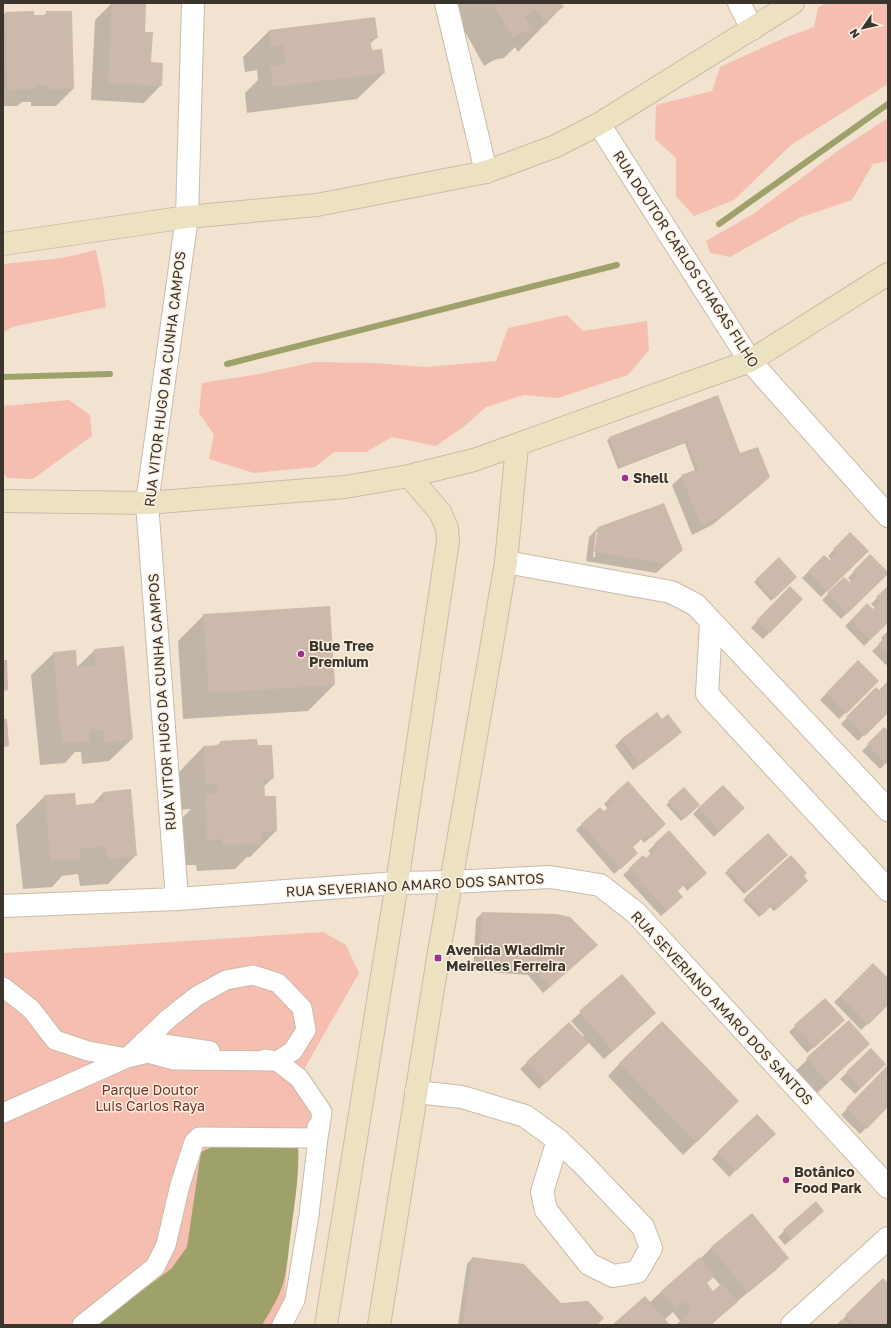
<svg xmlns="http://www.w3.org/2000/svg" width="891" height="1328" viewBox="0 0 891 1328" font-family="'Golos Text',sans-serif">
  <rect width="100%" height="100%" fill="#f2e3d1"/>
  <!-- green -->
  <path fill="#f6bdb1" d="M827 3H888V84L791 145 734 200 694 216 676 196V158L655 139 656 105 712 91 720 67 784 38 814 27 818 7Z
    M888 118V161L873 164 852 200 799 218 730 257 710 253 706 241 753 214 842 148Z
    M96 250 103 283 106 307 12 327 3 333V264L62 258Z
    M567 315 583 331 647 321 649 350 628 375 558 398 524 395 486 407 466 425 436 446 392 437 366 452H334L315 467 254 473 209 459 214 435 199 413 202 383 259 374 314 362 373 363 426 367 496 361 508 328Z
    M69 400 90 415 92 436 33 479 8 478 3 474V406Z
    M323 932 346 945 359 973 299 1078 318 1138 295 1139 283 1325H3V953Z"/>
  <!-- water -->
  <path fill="#9ea16a" d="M298 1141C300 1174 294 1207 290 1239 288 1255 287 1272 282 1287 277 1301 269 1313 262 1325H99L102 1320 171 1269 187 1247 201 1152 221 1143Z"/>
  <!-- shadow -->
  <path fill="#0003" fill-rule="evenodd" d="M3 3H15L14 4Z
    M112 3 145 5 144 33 150 63 161 85 144 103 91 100 95 20Z
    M449 3H560L562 7 518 52 515 47 504 58 494 60 484 66Z
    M47 12 73 89 56 106H31V102H22L17 106H3V15L6 13 43 16Z
    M269 31 377 37 370 44 371 52 384 73 357 99 247 113 245 93 258 80 257 70 245 72 243 57Z
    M717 396 740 455 769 477 760 486 712 525 692 535 672 485 682 476 695 471 685 443 618 469 607 440 610 438Z
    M599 527 682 550 656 573 586 561 589 537ZM596 532H598L595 557H593Z
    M850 533 867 551 821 597 802 578 824 556 830 562 832 560 828 556Z
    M870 555 887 573 841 619 822 600 844 578 850 584 852 582 848 578Z
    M779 559 796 577 771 601 754 582Z
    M790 587 802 599 763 639 751 628Z
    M888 587V622L864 646 845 626 867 605 873 610 875 608 871 604Z
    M329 607 334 685 308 711 183 719 178 641 204 615Z
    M888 631V663L886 665 872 651 883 641 881 638Z
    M95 650 132 739 109 761 82 764 81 752H75L65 763 40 765 31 675 54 653 76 668Z
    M858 662 878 681 839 719 820 700Z
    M888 682V711L858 741 841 724 876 688 879 691Z
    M657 713 662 720 681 732 675 738 633 770 615 746 621 740Z
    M884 729 888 731V761L880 769 862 751Z
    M221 742 257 746 273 778 263 787 264 798 275 797 276 831 250 857H247L235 869 197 871 196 865H181L179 821 191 809 179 810 178 773 204 746H216Z
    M684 788 698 805 681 821 666 805Z
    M103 793 136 855 108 884 80 886 78 874 62 876 52 887 23 889 16 825 45 796 75 806 92 805Z
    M610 798 659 830 644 843 641 839 632 847 631 859 614 874 576 830 582 824 604 812 608 809 604 804Z
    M699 808 737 814 714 837 693 814Z
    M668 832 700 879 687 891 683 885 677 891 676 903 661 916 623 875 643 856 646 859 651 854 648 851Z
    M768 834 787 855 744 894 725 873Z
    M791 856 807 881 774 911 770 907 759 917 743 900Z
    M482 913 590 951 543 993 528 975 473 971 476 919Z
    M873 965 888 980V1004L861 1030 834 1002Z
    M622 975 655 1013 604 1059 588 1042 539 1089 520 1069 569 1023 582 1037 584 1036 571 1021Z
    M825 999 838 1026 807 1053 789 1032Z
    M848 1021 869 1044 811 1099 790 1076Z
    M871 1049 885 1064 855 1094 840 1079Z
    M620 1063 726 1113 683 1155 608 1076Z
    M888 1066V1106L860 1134 841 1115Z
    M757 1115 768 1140 729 1177 712 1159Z
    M752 1215 788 1258 776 1270 734 1304 711 1325H676L680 1321 673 1312 664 1320 668 1325H614L649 1303 661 1292 700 1259 711 1248ZM713 1277 721 1286 713 1293 706 1284Z
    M817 1217 785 1245 778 1237 784 1231Z
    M473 1258 561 1304 596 1325H458L467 1264Z
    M883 1279 888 1284V1325H837Z"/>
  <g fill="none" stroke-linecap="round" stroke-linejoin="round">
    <!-- stream -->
    <path stroke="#9ea16a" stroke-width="6" d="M719 224 888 104
      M227 364 617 265
      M3 377 110 374"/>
  </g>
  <!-- building -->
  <path fill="#cdb8ac" d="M112 3 146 4 145 32H153L151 62 163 63 162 86 108 83Z
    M493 3H561L564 7 552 14 546 25 537 9 525 17 533 30 523 32 513 38Z
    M34 11V15H46V11H72L74 89H48L47 85H36V89L7 90 5 12Z
    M375 17 378 38 370 39 372 50 382 49 385 73 273 87 270 66 285 64 283 45 271 46 269 30Z
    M718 395 740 453 758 447 770 477 722 516 701 526 681 475 698 469 687 441 621 467 609 437Z
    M664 503 683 550 666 564 594 552 598 527Z
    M850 532 869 551 827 592 808 571 824 555 830 560 837 553 833 549Z
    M870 554 888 572V574L847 614 827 593 844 577 850 582 858 575 853 571Z
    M779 557 797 577 774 599 756 579Z
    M790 586 803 599 770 633 756 621Z
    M888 586V623L870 640 851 620 867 603 873 609 881 602 876 597Z
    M330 606 335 685 209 693 203 614Z
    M888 634V655L878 644Z
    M124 646 133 739 104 742 103 730 90 731 89 741 62 743 53 652 76 650 77 667 96 666 94 649Z
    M3 660H7L8 690 3 691Z
    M858 660 879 681 846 714 826 693Z
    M888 681V713L865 736 846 717 876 687 879 690Z
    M657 712 662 719 668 714 682 732 640 765 621 739Z
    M3 719H7L9 746 3 747Z
    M884 727 888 731V762L887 764 867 744Z
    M257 739 258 745H272L274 778 264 779 265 796H276L277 831 261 832 262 844 222 845V839L207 840 205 794 218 793 217 784H205L204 746 220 745V741Z
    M628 781 666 824 651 838 647 834 633 847 638 853 621 869 581 824 600 807 604 811 614 802 609 798Z
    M723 785 745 808 720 831 698 808Z
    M684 787 700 805 684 819 668 801Z
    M131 789 137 856 108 859 106 846 80 849 81 859 51 861 44 795 75 793 76 805 104 802 103 792Z
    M669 830 707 873 694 885 689 880 678 891 683 897 667 911 629 868 643 855 646 858 657 847 654 844Z
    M768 833 788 855 747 892 727 870Z
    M791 855 807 873 804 876 808 881 777 909 773 905 762 915 745 897Z
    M482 912 557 914 570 917 598 945 550 987 534 969 479 965Z
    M873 963 888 978V1005L868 1025 840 996Z
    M622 974 656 1013 613 1051 579 1011Z
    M825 998 845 1020 814 1048 794 1025Z
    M849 1020 870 1044 828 1082 806 1058Z
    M662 1021 739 1101 696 1143 619 1063Z
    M569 1022 589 1043 546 1083 526 1062Z
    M871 1048 886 1064 861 1088 846 1072Z
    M888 1065V1107L867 1129 846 1108Z
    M757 1114 776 1134 736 1171 717 1152Z
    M816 1201 824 1211 792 1239 783 1230Z
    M752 1213 789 1258 747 1292 711 1247Z
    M472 1257 524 1264 561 1303 588 1301 604 1318 597 1325H463Z
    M700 1257 715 1276 707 1283 713 1291 722 1283 738 1302 710 1325H689L683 1317 692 1309 685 1301 676 1309 661 1291Z
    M883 1278 888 1283V1325H855L845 1315Z
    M645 1296 670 1325H612Z
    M844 1318 850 1325H836Z"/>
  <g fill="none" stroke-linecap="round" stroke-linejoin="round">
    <defs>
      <path id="pedestrian" d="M3 987 31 1009 55 1040 88 1051 127 1058 169 1018 197 996 226 980 253 975 278 983 302 1008 306 1030 293 1051 277 1061 265 1059
        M144 1041 210 1051
        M3 1113 127 1058 148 1053 174 1060 277 1061 299 1078 322 1112 318 1138 199 1137 194 1142 180 1185 166 1245 155 1267 82 1325
        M282 1325 295 1300 309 1215 318 1138 317 1127"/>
      <path id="minor" d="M446 3 486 172
        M739 3 752 29
        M599 124 750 361 888 516
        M506 562 671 592 696 605 888 810
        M711 623 707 694 888 890
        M177 899 147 503 187 217 193 3
        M3 906 177 899 397 883 451 882 550 877 600 885 636 913 888 1187
        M416 1092 462 1097 525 1116 558 1140 583 1164 643 1227 651 1248 637 1272 613 1276 589 1264 546 1210 542 1192 558 1140
        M792 1325 888 1238"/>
      <path id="secondary" d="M3 244 187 217 317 205 486 172 556 146 599 124 793 3
        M3 501 147 503 345 487 409 476 474 460 750 361 888 274
        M326 1325 397 883 448 541 447 528 440 512 409 476
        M379 1325 438 958 506 562 517 446"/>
    </defs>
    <!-- pedestrian casing -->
    <use href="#pedestrian" stroke="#c9bba9" stroke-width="21"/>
    <!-- minor casing -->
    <use href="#minor" stroke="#c9bba9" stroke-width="24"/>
    <!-- secondary casing -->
    <use href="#secondary" stroke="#c9bba9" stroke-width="24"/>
    <!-- pedestrian -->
    <use href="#pedestrian" stroke="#fff" stroke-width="19"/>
    <!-- minor -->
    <use href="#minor" stroke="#fff" stroke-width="22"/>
    <!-- secondary -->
    <use href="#secondary" stroke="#ece2c2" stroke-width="22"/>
  </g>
  <!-- markers -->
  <g fill="#9e2f8e" stroke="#fdf1e2" stroke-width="1.5">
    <circle cx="625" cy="478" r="4"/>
    <circle cx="301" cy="654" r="4"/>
    <rect x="434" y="954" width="8" height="8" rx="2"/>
    <circle cx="786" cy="1180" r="4"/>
  </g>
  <g text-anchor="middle" stroke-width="3" stroke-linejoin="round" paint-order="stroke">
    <!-- street labels -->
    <g font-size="14" fill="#3b352e" stroke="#fdf1e2">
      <text transform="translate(686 259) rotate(57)" y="5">RUA DOUTOR CARLOS CHAGAS FILHO</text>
      <text transform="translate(165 379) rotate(-83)" y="5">RUA VITOR HUGO DA CUNHA CAMPOS</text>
      <text transform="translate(162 702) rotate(-94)" y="5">RUA VITOR HUGO DA CUNHA CAMPOS</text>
      <text transform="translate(415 885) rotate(-3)" y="5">RUA SEVERIANO AMARO DOS SANTOS</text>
      <text transform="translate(722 1008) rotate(47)" y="5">RUA SEVERIANO AMARO DOS SANTOS</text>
    </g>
    <!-- poi labels -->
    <g font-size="14" font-weight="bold" fill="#3b352e" stroke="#fdf1e2" text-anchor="start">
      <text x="633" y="483">Shell</text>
      <text x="309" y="651">Blue Tree<tspan x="309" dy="16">Premium</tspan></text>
      <text x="446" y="955">Avenida Wladimir<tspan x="446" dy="16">Meirelles Ferreira</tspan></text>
      <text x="794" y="1177">Botânico<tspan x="794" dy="16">Food Park</tspan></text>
    </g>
    <!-- park labels -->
    <g font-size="14" fill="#7a3123" stroke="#fdf1e2">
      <text x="150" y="1095">Parque Doutor<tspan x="150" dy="16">Luis Carlos Raya</tspan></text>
    </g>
  </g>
  <!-- border -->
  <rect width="891" height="1328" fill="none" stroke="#3b352e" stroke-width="8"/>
  <!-- north arrow -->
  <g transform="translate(863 28) rotate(236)" stroke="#fdf1e2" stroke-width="3" paint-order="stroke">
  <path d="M0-3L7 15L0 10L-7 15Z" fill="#3b352e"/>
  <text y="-6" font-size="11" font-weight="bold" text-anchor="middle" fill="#3b352e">N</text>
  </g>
</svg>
